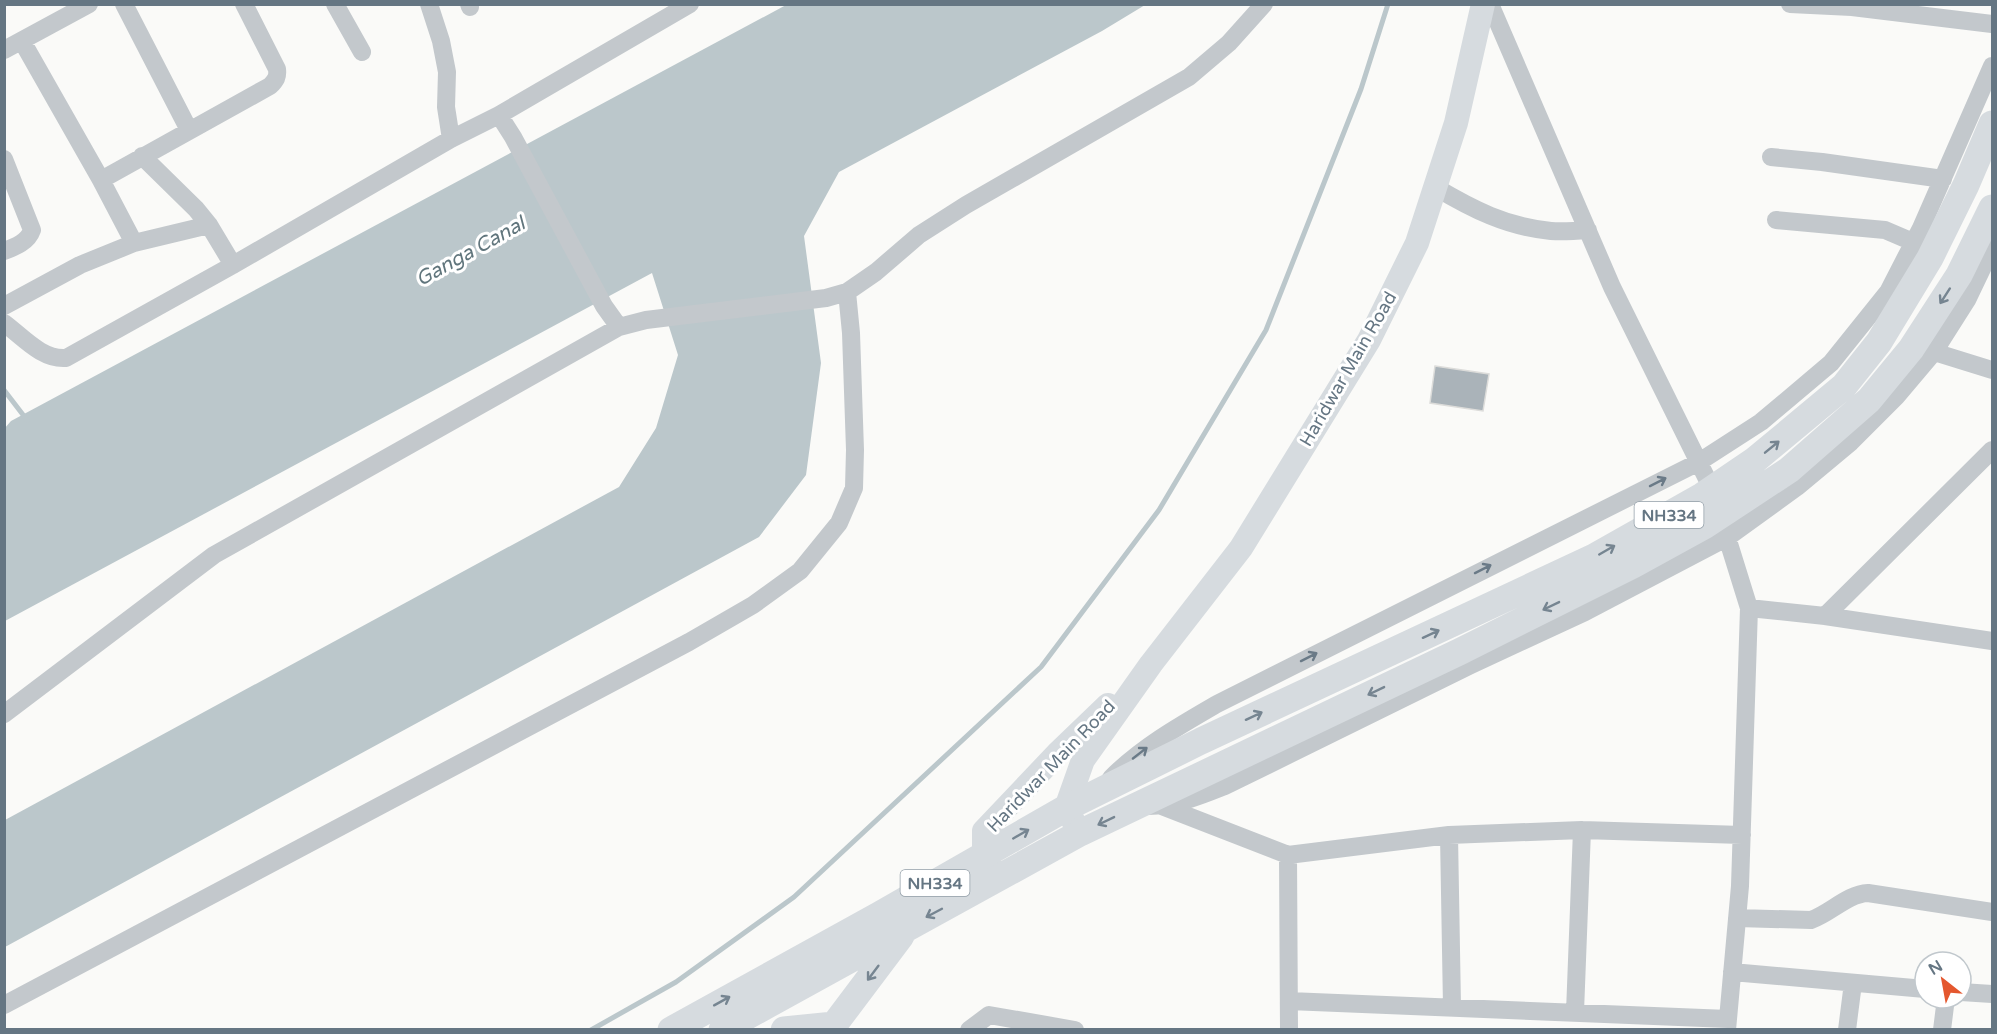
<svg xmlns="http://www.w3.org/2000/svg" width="1997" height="1034" viewBox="0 0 1997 1034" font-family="'Varela Round',sans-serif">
  <rect width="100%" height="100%" fill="#fafaf8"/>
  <!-- water -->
  <path fill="#bbc7cb" d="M786 5H1145L1102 31 839 172 804 236 821 363 806 475 759 537 5 947V820L619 487 656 428 678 355 652 273 5 621 4 429 11 421Z"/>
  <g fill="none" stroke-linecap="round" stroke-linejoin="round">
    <!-- stream -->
    <path stroke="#bbc7cb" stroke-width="5" d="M4 390 27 420
      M591 1030 676 982 794 897 1041 667 1159 510 1266 330 1361 89 1388 4"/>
  </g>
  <!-- building -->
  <path fill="#aab3b9" stroke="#dcdcda" stroke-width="1.5" d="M1435 366 1489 374 1483 411 1430 403Z"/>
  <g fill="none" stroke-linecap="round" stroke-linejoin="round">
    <!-- minor -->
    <path stroke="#c3c8cc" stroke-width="18" d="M124 4 189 130
      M335 4 362 52
      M429 4 441 41 447 72 446 107 451 139
      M469 4 470 7
      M690 4 499 115 513 137 604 306 619 327 646 320 826 298 847 292
      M1490 4 1612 287 1712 489 1749 608 1740 886 1727 1030
      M1790 4 1852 7 1992 24
      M22 41 101 180 134 243
      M4 50 89 4
      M142 156 196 209 209 225 233 265
      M1771 157 1822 162 1943 179
      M4 159 32 230C28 242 15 247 4 251
      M101 180 270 86C276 80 278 77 277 69L244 4
      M1435 187C1472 209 1507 227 1551 231 1563 232 1576 231 1588 230
      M1776 220 1885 230 1913 242
      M4 306 80 265 134 243 209 225
      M4 323C23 337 42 360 66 358L233 265 451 139 499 115
      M1934 352 1992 370
      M1749 608 1825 616 1992 641
      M1825 616 1992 450
      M4 714 214 555 619 327
      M1111 778C1142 747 1179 726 1217 704L1699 462 1761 422 1831 363 1888 292 1921 228 1992 66
      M1148 806C1176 806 1200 796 1225 786L1471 665 1585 612 1728 537 1797 487 1851 442 1896 397 1934 352 1967 300 1992 248
      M1162 806 1288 855 1449 835 1582 830 1742 835
      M1449 835 1452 1007
      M1288 855 1289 1030
      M1737 918 1811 920C1831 913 1847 894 1868 893L1992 912
      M1732 972 1925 989
      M1961 992 1992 994
      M1289 1001 1728 1019
      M4 1005 689 642 753 605 800 571 839 523 854 488 855 450 851 333 847 292 876 272 919 235 966 205 1189 77 1229 43 1264 4
      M1575 1012 1582 830
      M969 1030 989 1015 1075 1030
      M1847 1030 1853 983
      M1942 1030 1946 998"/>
    <!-- major -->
    <path stroke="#d6dbdf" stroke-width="24" d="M1080 833 1066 808 1083 760 1151 664 1241 548 1369 340 1417 243 1456 123 1483 4
      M992 870 984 855V831L1057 754 1108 705"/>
    <!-- highway -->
    <path stroke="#d6dbdf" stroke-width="27" d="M671 1030 879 915 1066 808 1201 741 1594 557 1702 496 1755 460 1844 386 1879 342 1930 258 1966 185 1992 124
      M722 1030 1080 833 1459 652 1633 565 1704 526 1789 470 1869 400 1911 349 1959 275 1992 208
      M784 1030 834 1025 901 936"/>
  </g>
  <!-- one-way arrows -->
  <defs><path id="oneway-shaft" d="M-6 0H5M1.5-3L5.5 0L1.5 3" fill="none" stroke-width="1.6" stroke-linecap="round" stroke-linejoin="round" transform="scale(1.5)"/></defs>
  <g stroke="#768591">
    <use href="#oneway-shaft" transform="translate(1945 296) rotate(123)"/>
    <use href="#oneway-shaft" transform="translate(1772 447) rotate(-39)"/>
    <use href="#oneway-shaft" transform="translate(1607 550) rotate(-30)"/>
    <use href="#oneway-shaft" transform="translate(1551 606) rotate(154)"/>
    <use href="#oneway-shaft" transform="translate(1431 634) rotate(-25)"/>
    <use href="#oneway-shaft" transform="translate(1376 691) rotate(154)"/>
    <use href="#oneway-shaft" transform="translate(1254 716) rotate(-25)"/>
    <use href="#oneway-shaft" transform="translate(1106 821) rotate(154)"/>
    <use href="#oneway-shaft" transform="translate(1021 834) rotate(-30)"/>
    <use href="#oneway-shaft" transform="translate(934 913) rotate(152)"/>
    <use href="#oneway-shaft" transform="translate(873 973) rotate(127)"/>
    <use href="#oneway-shaft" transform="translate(722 1001) rotate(-29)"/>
  </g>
  <g stroke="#6a7a87">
    <use href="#oneway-shaft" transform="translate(1658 482) rotate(-27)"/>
    <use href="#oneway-shaft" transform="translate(1483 569) rotate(-27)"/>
    <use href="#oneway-shaft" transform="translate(1309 657) rotate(-27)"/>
    <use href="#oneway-shaft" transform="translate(1140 753) rotate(-38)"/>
  </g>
  <g text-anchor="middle" stroke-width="6" stroke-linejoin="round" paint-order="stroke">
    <!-- shield labels -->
    <g fill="#fff" stroke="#939fa8" stroke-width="1.5">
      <rect x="1634.5" y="502" width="69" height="26" rx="4.5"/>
      <rect x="900.5" y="870" width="69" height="26" rx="4.5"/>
    </g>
    <g font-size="16" font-weight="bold" fill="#657683">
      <text x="1669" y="521">NH334</text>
      <text x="935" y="889">NH334</text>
    </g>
    <!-- street labels -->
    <g font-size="18" fill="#657683" stroke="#fff">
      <text transform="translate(1348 369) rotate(-60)" y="6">Haridwar Main Road</text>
      <text transform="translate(1051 766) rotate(-46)" y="6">Haridwar Main Road</text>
    </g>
    <!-- water labels -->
    <g font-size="20" font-style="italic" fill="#60757c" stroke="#fff">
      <text transform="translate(470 251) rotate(-29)" y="7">Ganga Canal</text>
    </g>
  </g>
  <!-- border -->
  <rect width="1997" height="1034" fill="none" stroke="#657683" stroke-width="12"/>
  <!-- north arrow -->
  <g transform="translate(1943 980) rotate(329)"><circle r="28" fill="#ffffff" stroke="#c1c8cd" stroke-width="1.5"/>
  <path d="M0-4.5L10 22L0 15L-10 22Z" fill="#e4572e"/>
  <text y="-9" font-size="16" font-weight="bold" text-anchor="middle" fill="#657683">N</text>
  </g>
</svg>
